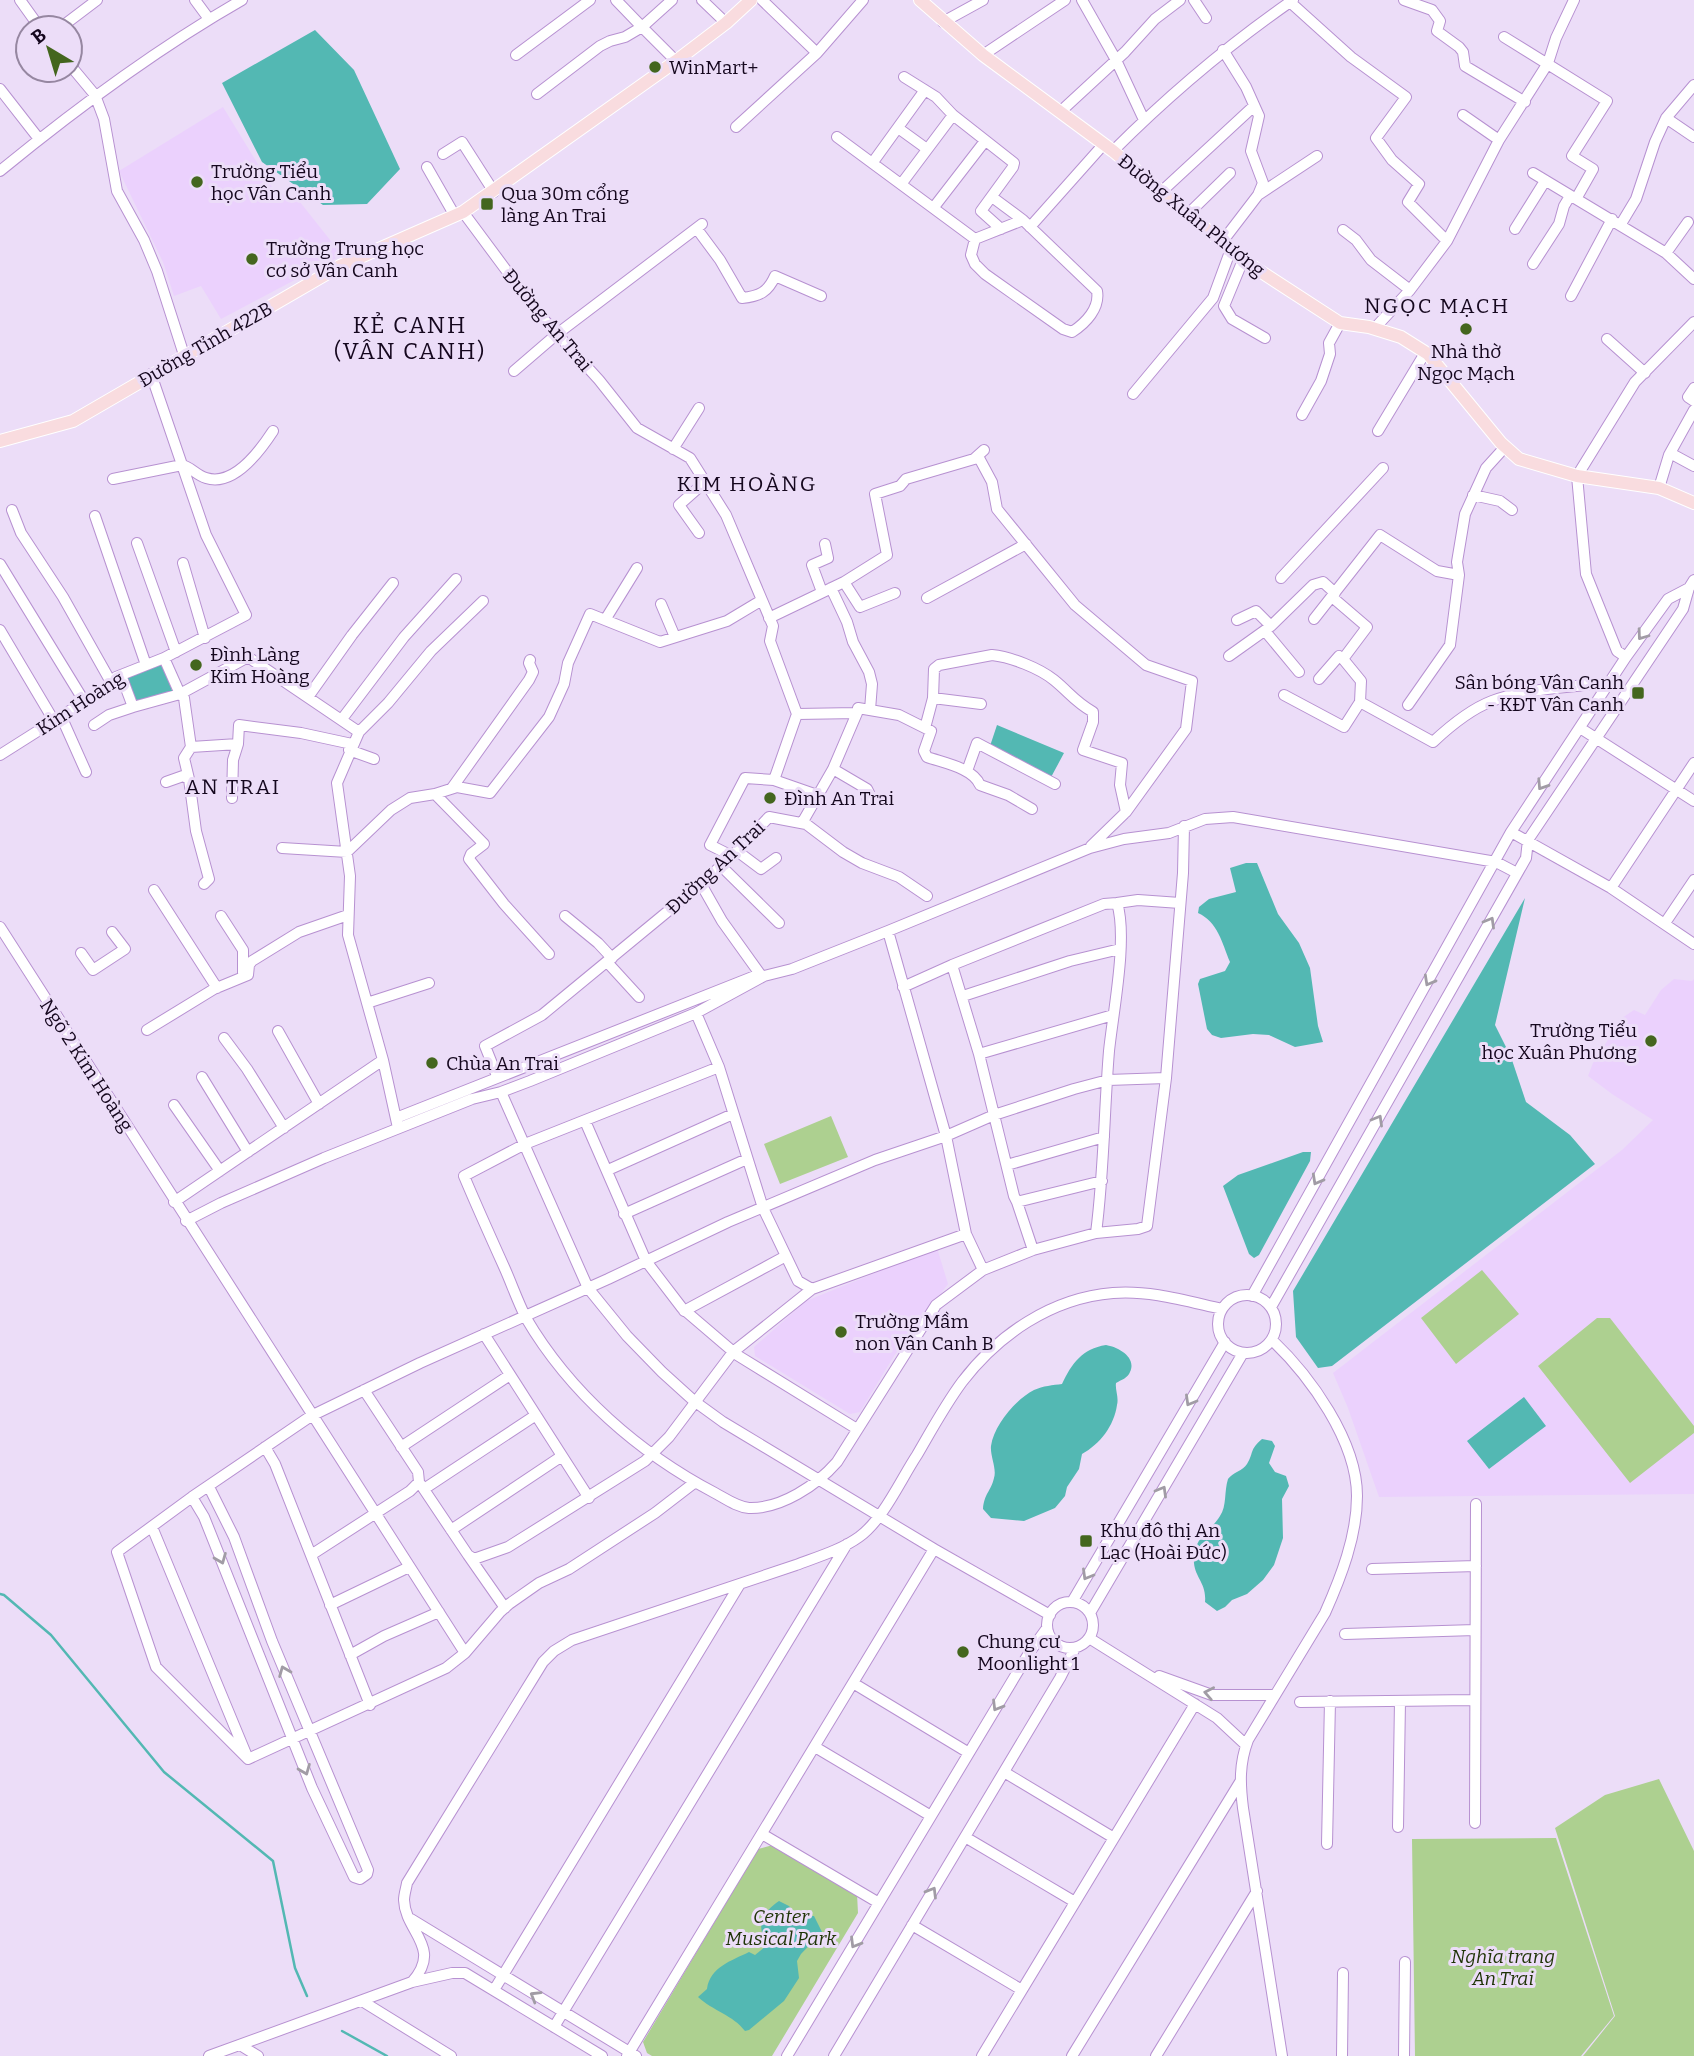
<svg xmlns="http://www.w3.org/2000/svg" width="1694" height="2056" viewBox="0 0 1694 2056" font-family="Bitter,serif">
  <rect width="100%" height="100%" fill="#ecddf8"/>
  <!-- built -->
  <path fill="#ebd1fd" d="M223 107 275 192 296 197 342 255 221 319 201 286 174 296 163 262 119 171Z
    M1674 979 1692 981 1694 979V1494L1379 1497 1348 1408 1333 1373 1622 1150 1653 1120 1612 1094 1588 1076 1593 1063 1622 1018 1634 1010 1645 1015 1661 990Z
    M937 1248 948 1284 894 1356 860 1412 850 1414 755 1356 754 1347 806 1301Z"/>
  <!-- green -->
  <path fill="#add090" d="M831 1116 848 1157 780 1184 764 1144Z
    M1482 1270 1519 1314 1456 1364 1421 1318Z
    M1597 1318H1610L1694 1426V1433L1630 1483 1538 1366Z
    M1659 1779 1694 1851V2056H1583L1615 2016 1555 1828 1605 1795Z
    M1556 1838 1614 2016 1581 2056H1415L1412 1839Z
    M773 1845 857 1894 858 1913 772 2056H652L647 2053 643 2042 758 1849Z"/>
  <!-- water -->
  <path fill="#53b8b3" d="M315 30 354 70 400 169 367 204 323 205 262 162 222 83Z
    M162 663 173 693 136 705 127 677Z
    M997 725 1064 753 1049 781 989 749Z
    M1246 863H1257L1278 914 1299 943 1310 968 1318 1026 1323 1042 1295 1047 1269 1035 1253 1034 1221 1038 1212 1035 1207 1029 1198 984 1200 979 1225 971 1230 962C1222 943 1218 922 1198 913L1199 907 1209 899 1236 892 1230 868Z
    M1525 898 1495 1025 1511 1057 1526 1102 1570 1135 1595 1164 1332 1366 1318 1368 1296 1337 1293 1291Z
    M1303 1152H1311L1310 1161 1259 1255 1254 1258 1249 1254 1223 1186 1238 1175Z
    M1106 1345C1118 1347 1137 1357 1130 1372 1128 1378 1121 1380 1116 1383 1115 1390 1119 1397 1117 1405 1114 1426 1100 1444 1082 1454L1079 1469 1067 1487 1065 1496 1055 1508 1024 1521 991 1518 983 1509C984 1494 991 1491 994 1478 997 1469 990 1456 991 1446 994 1425 1016 1399 1034 1390 1043 1386 1053 1385 1062 1384 1072 1363 1082 1349 1106 1345Z
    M1524 1397 1546 1426 1489 1469 1467 1441Z
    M1262 1439 1272 1441 1275 1446 1269 1463 1275 1472 1286 1476 1289 1486 1282 1499 1283 1538 1274 1565 1263 1580 1247 1594 1232 1600 1225 1607 1217 1611 1205 1602C1207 1581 1192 1577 1194 1556 1196 1536 1211 1531 1220 1516 1227 1506 1224 1491 1228 1479 1233 1472 1243 1471 1247 1464 1254 1453 1249 1450 1262 1439Z
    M779 1901 789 1906 797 1916H814L822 1932 801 1954 797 1961 799 1978 784 2001 749 2030 745 2031C733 2015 713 2011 698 1997L707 1989C710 1967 731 1961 749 1952L755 1955 766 1946C766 1942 764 1939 763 1935 757 1921 767 1909 779 1901Z"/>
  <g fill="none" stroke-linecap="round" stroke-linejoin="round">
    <!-- stream -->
    <path stroke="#53b8b3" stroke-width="2.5" d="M0 1594 4 1595 51 1635 164 1772 273 1861 295 1968 307 1996
      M342 2031 387 2056"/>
    <defs>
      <path id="minor" d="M20 0 40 28
        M195 0 209 19
        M616 0 642 27 672 0
        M702 0 726 23
        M762 0 817 53
        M1082 0 1116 60 1144 120
        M1194 0 1206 18
        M1404 0 1432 10 1440 21 1437 31 1459 47 1463 52 1465 66 1525 102
        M1290 2 1351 57 1406 97 1376 138 1392 160 1419 184 1408 202 1447 241
        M943 22 983 0
        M60 28 97 0
        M1504 37 1607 101 1572 156 1593 169 1576 199
        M516 55 590 0
        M983 55 1065 0
        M70 65 95 95 104 119 117 191 144 240 157 271 184 355
        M904 77 936 97 953 115 1014 163 1013 167 981 211 1001 229
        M0 89 39 139
        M537 94 600 46 610 41 625 37 642 27 676 61
        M1060 112 1125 52 1155 19 1180 0
        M1463 115 1499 140
        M1666 118 1694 137
        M736 127 817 53 863 0
        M898 128 927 149
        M837 137 975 239
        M1113 151C1169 95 1228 45 1293 0
        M443 154 462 142 494 192
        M873 162 925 90
        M427 167 455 216
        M0 171C77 108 156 49 242 0
        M1533 173 1666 253 1694 279
        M902 183 953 115
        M1161 192 1254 106
        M1258 195 1317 156
        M992 197 1023 220 1097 291C1100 308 1086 323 1072 332L1063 329 985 274 975 264 971 255 975 239 1023 220
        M934 207 985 141
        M463 212 538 313 599 380 637 428 690 458 726 515 773 626 770 641 797 714 774 780
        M1188 214 1230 173
        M1621 224 1636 199 1655 142 1666 118 1694 85
        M1030 227 1103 145
        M697 229 720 260 742 298C760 296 768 292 775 276L821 296
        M1515 229 1545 181
        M1343 230 1356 240 1371 260 1410 290
        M1222 242 1258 195 1263 183 1251 151 1259 116 1246 87 1223 50
        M1666 253 1688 222
        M1243 260 1224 306 1232 319 1265 338
        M1533 264 1559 224 1564 206 1570 196
        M1571 296 1612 219
        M1374 329 1410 290 1447 241 1499 140 1548 63 1556 38 1574 0
        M1607 339 1645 373
        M514 371 557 334 702 224
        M1694 388 1688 397 1694 401
        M1133 394 1213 298 1231 249
        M1302 415 1321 381 1330 354 1329 343 1340 323
        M1378 431 1425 353
        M673 449 699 408
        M1670 453 1694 466
        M978 456 992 482 997 509 1075 605 1146 665 1192 681 1186 729 1126 812 1091 846
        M113 479 182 465C191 467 196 475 206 478 234 487 260 451 273 431
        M1659 488 1669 455 1694 410
        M1473 495 1500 501 1512 510
        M12 510 21 533 63 597 112 684
        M95 516 146 665
        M699 533 679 505 705 482
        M137 543 176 652
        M183 563 205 638
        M0 564 84 701
        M1281 578 1383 468
        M844 582 860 607 895 593
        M831 588 847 622 853 642 869 672 872 684 870 710
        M822 592 812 565 828 558 825 544
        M1332 597 1367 627 1343 659 1361 681 1360 702
        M927 598 1026 544
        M661 604 675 637
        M769 618 844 582 887 555 875 494 900 486 906 479 974 459 984 450
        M1314 619 1380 535 1437 571 1459 575
        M605 620 637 568
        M1237 620 1256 611 1271 626
        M0 630 54 721
        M1265 631 1299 672
        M1229 656 1271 626 1313 585 1323 582 1335 593
        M1626 657 1617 651 1586 574 1577 476 1635 382 1694 322
        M164 658 180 694 248 657 359 732 337 783 350 876 348 935 383 1060 398 1128
        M121 675 133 707 180 694 184 698 191 747 238 744
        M1319 679 1339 656 1343 659
        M1284 695 1344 727 1360 702 1433 742C1449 727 1471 709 1492 701 1523 689 1562 688 1595 684L1604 690
        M308 697 352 635 393 583
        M933 698 934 669 939 665 992 655C1011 657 1039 668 1054 680 1070 693 1074 701 1093 712V722L1083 750 1122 763 1120 785 1126 812
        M1408 705 1450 645 1459 575 1457 562 1465 514 1486 468 1505 447
        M797 714 857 713 858 708 899 715 931 731 924 751 927 757C944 763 973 768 980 785L1008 795 1032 809
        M61 716 86 772
        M342 719 404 637 456 579
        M94 725 109 715 133 707
        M925 728 933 698 981 704
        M1580 728 1694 801
        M359 732 388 703 431 651 483 601
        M349 750 374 759
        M0 755 112 684 116 677 164 658 246 615 206 535 151 374
        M833 769 867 789 869 793 867 799
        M967 771 977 743 1055 784
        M189 779 184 758 191 747
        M166 782 183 776 189 779 196 831 209 879 204 884
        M452 788 529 680 533 672 529 663 530 660
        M435 794 457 787 490 793 549 717 564 684 568 663 590 614 660 642 727 621 762 600
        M232 798 233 760 238 744 239 725 301 733 352 744
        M802 823 833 769 857 713
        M1511 832 1611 888 1694 944
        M282 848 347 852 391 810 410 798 435 794 484 844 471 854 469 859 504 904 549 954
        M737 851 761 869 776 858
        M732 856 710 845 745 778 774 780 817 795
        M721 866 779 923
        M1611 888 1694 763
        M154 890 217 988
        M1117 903 1138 900 1180 903
        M221 916 243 950V973
        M565 916 598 943 612 958
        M1665 923 1694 880
        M0 927 465 1653
        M888 931 946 1136 966 1234
        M81 953 93 970 125 949 112 932
        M607 962 639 997
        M952 965 979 1054 1014 1196 1017 1202 1102 1181
        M903 987 952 965 1104 904 1117 903C1128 938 1113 1012 1109 1051 1104 1112 1104 1172 1096 1233
        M963 996 1070 961 1120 949
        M367 1003 429 983
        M696 1013 719 1067 763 1208 798 1281 812 1289
        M147 1030 214 989 248 975 249 965 252 961 299 932 348 915
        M278 1031 319 1104
        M224 1038 247 1069 284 1128
        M979 1054 1113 1015
        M719 1067 525 1144 464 1176C477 1207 491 1238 505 1269 512 1285 518 1302 526 1318 570 1393 639 1453 715 1493 726 1499 737 1507 749 1508 781 1509 817 1485 837 1462L936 1305 983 1270 1033 1250 1096 1233 1138 1229 1147 1226 1166 1078 1183 873 1184 826
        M497 1076 485 1046 542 1015 701 884 732 856 769 817 806 824 843 852 862 863 899 877 927 896
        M202 1077 248 1152
        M501 1092 588 1288 627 1336 662 1372 694 1401 723 1422 934 1549 1050 1615
        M174 1105 220 1171
        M396 1118 760 974 722 921 701 884
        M585 1121 646 1261 682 1308 737 1355 857 1429
        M1007 1165 1104 1137
        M608 1170 733 1114
        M174 1202 383 1060
        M1017 1202 1033 1250
        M624 1214 747 1159
        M186 1221 221 1203 324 1158 472 1099 501 1092 530 1081 696 1013 764 976 792 969 888 931 1090 848 1124 839 1169 833 1205 819 1233 817 1496 862 1517 873
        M1218 1324a29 29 0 1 1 58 0a29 29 0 1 1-58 0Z
        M1252 1296 1511 832 1626 657 1668 599 1689 588
        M1271 1307 1526 858 1528 840 1683 609 1689 588 1694 580
        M684 1311 786 1256
        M484 1334 589 1498
        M1272 1340C1310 1376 1357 1441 1357 1496 1357 1536 1341 1577 1325 1613L1248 1740C1239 1764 1240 1784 1243 1808L1282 2056
        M265 1447 275 1464 370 1705
        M401 1447 510 1375
        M419 1482 468 1555 474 1559 508 1547 645 1461 669 1437 733 1352 812 1289 966 1234 983 1270
        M694 1483 655 1513 569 1569 539 1583 509 1604 500 1612 465 1653 446 1668 248 1759 156 1667 117 1552 192 1497 311 1416 420 1363 608 1279 728 1222 875 1160 946 1136 994 1115 1074 1089 1108 1080 1166 1078
        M424 1489 536 1415
        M192 1497 204 1517 312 1788 354 1877 360 1879 367 1874 368 1870 272 1641 234 1537 209 1487
        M152 1527 246 1754
        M451 1530 562 1456
        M311 1555 410 1491 419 1482 418 1472 364 1390
        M468 1555 505 1608
        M1372 1569 1476 1566
        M1047 1625a23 23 0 1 1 46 0a23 23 0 1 1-46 0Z
        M1072 1602 1225 1342
        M330 1605 409 1567
        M1090 1613 1243 1353
        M1345 1634 1475 1630
        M1089 1638 1217 1718 1246 1745
        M350 1655 384 1636 439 1612
        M1159 1676 1212 1695H1275
        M853 1683 969 1753
        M1300 1702 1475 1700
        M815 1747 931 1816
        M1004 1772 1114 1838
        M1475 1823 1476 1504
        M1398 1827 1400 1701
        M762 1834 879 1903
        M965 1837 1075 1902
        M1327 1844 1330 1701
        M411 1919 636 2056
        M912 1925 1022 1990
        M412 1982 452 1973H465L602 2056
        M494 1990 740 1584
        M362 2001 451 2056
        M554 2027 847 1544
        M240 2045 258 2056
        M209 2056 412 1982C443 1947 405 1932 404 1900 404 1895 406 1889 407 1883L543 1662 554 1651 572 1640 796 1565C817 1557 841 1550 859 1537 883 1520 901 1479 917 1455 931 1431 945 1405 962 1382 998 1335 1051 1298 1113 1293 1150 1290 1186 1301 1222 1309
        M627 2056 934 1549
        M787 2056 1029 1653 1047 1628
        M834 2056 1060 1678 1075 1648
        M982 2056 1195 1704
        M1072 2056 1240 1782
        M1156 2056 1257 1891
        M1342 2056 1343 1973
        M1404 2056 1405 1962"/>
      <path id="major" d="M920 0 983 55 1113 151 1243 260 1340 323 1369 327 1401 337 1428 354 1501 443 1519 459 1577 476 1659 488 1694 503
        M0 441 73 421 340 266 463 212 676 61 726 23 751 0"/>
    </defs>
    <!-- minor casing -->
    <use href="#minor" stroke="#b791d1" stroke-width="12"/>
    <!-- major casing -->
    <use href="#major" stroke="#fff" stroke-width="14"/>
    <!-- minor -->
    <use href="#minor" stroke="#fff" stroke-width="10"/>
    <!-- major -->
    <use href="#major" stroke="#f9dcdf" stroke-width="12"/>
  </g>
  <!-- one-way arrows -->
  <defs><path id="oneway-chevron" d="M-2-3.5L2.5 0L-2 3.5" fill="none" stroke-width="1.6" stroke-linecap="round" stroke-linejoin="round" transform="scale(1.75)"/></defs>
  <g stroke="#a19ca5">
    <use href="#oneway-chevron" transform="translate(1642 635) rotate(126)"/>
    <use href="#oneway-chevron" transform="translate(1542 785) rotate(123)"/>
    <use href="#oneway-chevron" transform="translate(1490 922) rotate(-60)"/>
    <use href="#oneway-chevron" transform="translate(1429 981) rotate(119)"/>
    <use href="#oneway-chevron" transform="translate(1378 1120) rotate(-60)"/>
    <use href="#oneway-chevron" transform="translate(1317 1180) rotate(119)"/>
    <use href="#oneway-chevron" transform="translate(1190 1401) rotate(120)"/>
    <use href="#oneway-chevron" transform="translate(1162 1491) rotate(-60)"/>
    <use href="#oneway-chevron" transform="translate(221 1559) rotate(68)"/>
    <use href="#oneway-chevron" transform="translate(1087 1575) rotate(120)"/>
    <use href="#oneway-chevron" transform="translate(284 1671) rotate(-112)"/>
    <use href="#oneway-chevron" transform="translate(1209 1693) rotate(-169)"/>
    <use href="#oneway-chevron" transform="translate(997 1706) rotate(121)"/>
    <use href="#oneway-chevron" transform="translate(305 1770) rotate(68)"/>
    <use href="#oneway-chevron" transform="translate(932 1892) rotate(-59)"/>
    <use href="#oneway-chevron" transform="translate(855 1943) rotate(121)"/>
    <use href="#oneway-chevron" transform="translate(535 1996) rotate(-149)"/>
  </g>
  <!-- markers -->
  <g fill="#44661e" stroke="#ecddf8" stroke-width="2.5">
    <circle cx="655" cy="67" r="7"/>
    <circle cx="197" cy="182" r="7"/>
    <rect x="480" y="197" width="14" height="14" rx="3.5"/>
    <circle cx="252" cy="259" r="7"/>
    <circle cx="1466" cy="329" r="7"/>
    <circle cx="196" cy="665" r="7"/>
    <rect x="1631" y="686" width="14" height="14" rx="3.5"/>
    <circle cx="770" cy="798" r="7"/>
    <circle cx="1651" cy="1041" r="7"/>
    <circle cx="432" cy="1063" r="7"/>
    <circle cx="841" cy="1332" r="7"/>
    <rect x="1079" y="1534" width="14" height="14" rx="3.5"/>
    <circle cx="963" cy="1652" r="7"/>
  </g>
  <g text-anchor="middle" stroke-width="6" stroke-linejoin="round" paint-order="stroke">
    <!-- poi labels -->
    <g font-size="19" fill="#15071e" stroke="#ecddf8" text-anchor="start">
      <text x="669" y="74">WinMart+</text>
      <text x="211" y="178">Trường Tiểu<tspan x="211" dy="22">học Vân Canh</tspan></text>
      <text x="501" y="200">Qua 30m cổng<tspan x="501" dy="22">làng An Trai</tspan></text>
      <text x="266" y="255">Trường Trung học<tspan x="266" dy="22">cơ sở Vân Canh</tspan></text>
      <text x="1466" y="358" text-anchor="middle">Nhà thờ<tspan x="1466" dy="22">Ngọc Mạch</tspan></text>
      <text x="210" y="661">Đình Làng<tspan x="210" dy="22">Kim Hoàng</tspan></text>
      <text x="1624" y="689" text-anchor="end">Sân bóng Vân Canh<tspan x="1624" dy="22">- KĐT Vân Canh</tspan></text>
      <text x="784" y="805">Đình An Trai</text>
      <text x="1637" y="1037" text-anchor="end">Trường Tiểu<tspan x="1637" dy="22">học Xuân Phương</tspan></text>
      <text x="446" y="1070">Chùa An Trai</text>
      <text x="855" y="1328">Trường Mầm<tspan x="855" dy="22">non Vân Canh B</tspan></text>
      <text x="1100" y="1537">Khu đô thị An<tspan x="1100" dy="22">Lạc (Hoài Đức)</tspan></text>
      <text x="977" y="1648">Chung cư<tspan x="977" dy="22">Moonlight 1</tspan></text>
    </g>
    <!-- street labels -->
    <g font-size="19" fill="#15071e" stroke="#ecddf8">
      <text transform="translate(1192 215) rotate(39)" y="7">Đường Xuân Phương</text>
      <text transform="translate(548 320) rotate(50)" y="7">Đường An Trai</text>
      <text transform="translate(205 344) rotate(-30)" y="7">Đường Tỉnh 422B</text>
      <text transform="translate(80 703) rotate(-33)" y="7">Kim Hoàng</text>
      <text transform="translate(715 867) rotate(-43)" y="7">Đường An Trai</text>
      <text transform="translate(87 1065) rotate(57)" y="7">Ngõ 2 Kim Hoàng</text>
    </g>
    <!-- park labels -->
    <g font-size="19" font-style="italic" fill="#1e3305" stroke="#ecddf8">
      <text x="781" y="1923">Center<tspan x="781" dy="22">Musical Park</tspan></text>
      <text x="1503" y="1963">Nghĩa trang<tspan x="1503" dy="22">An Trai</tspan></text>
    </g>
    <!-- neighbourhood labels -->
    <g font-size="21" letter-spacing="2" fill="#15071e" stroke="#ecddf8">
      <text x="1437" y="313">NGỌC MẠCH</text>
      <text x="747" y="491">KIM HOÀNG</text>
      <text x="233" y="794">AN TRAI</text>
    </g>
    <!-- quarter labels -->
    <g font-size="23" letter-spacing="2" fill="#15071e" stroke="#ecddf8">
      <text x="410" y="333">KẺ CANH<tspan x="410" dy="26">(VÂN CANH)</tspan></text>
    </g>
  </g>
  <!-- north arrow -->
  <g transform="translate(49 49) rotate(322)"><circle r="33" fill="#ecddf8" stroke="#9687a1" stroke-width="2"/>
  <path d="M0-5L12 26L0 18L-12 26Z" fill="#44661e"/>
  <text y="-10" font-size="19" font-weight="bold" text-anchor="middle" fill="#15071e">B</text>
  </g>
</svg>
